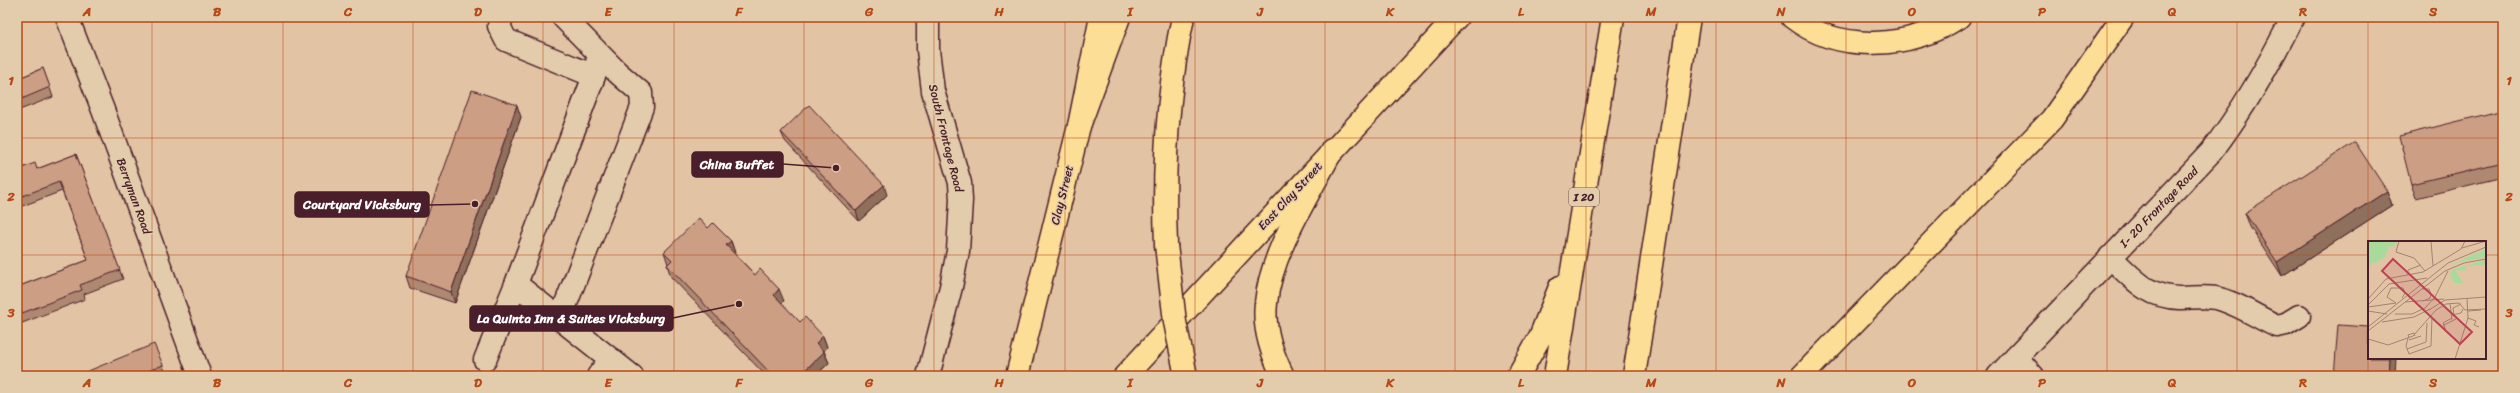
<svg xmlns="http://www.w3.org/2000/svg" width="2520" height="393" viewBox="0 0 2520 393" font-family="Sriracha,sans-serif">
  <rect width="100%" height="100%" fill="#e2c4a4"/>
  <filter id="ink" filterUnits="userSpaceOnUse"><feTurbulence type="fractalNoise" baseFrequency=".025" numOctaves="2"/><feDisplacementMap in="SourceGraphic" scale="8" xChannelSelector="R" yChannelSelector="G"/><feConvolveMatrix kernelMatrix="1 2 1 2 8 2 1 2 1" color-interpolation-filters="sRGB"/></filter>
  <g filter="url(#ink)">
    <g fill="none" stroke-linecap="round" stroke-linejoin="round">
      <defs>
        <path id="minor" d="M67 17 103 110 200 376
          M502 17 499 26 506 40 594 76
          M2110 257C2133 278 2146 297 2179 298 2191 298 2204 296 2216 298 2238 303 2256 317 2277 326L2286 324 2299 316
          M516 284 632 376
          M560 319 642 107 641 93 617 72 563 17
          M2016 357 2033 376
          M485 360 516 284 594 76 599 54
          M598 376 611 359
          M928 376 951 287 958 251 961 200 960 183 933 91 928 50V17
          M1998 376 2211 152C2244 109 2269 65 2293 17"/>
        <path id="major" d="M1017 376 1079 126 1119 17
          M1125 376 1457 17"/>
        <path id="highway" d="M1792 17C1839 54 1910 49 1959 17
          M1079 126 1101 17
          M1166 245C1163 169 1167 92 1183 17
          M1283 376C1272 354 1263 328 1266 303 1271 251 1309 195 1332 150
          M1518 376 1540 337 1560 287
          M1555 376 1613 17
          M1634 376 1689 17
          M1802 376 2052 119 2123 17"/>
      </defs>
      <!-- minor casing -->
      <use href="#minor" stroke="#4a1f2b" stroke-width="25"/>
      <!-- major casing -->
      <use href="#major" stroke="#4a1f2b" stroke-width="25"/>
      <!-- highway casing -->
      <use href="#highway" stroke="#4a1f2b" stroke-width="25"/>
      <!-- minor -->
      <use href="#minor" stroke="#e3ccac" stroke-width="22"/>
      <!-- major -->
      <use href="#major" stroke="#fcde96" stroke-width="22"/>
      <!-- highway -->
      <use href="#highway" stroke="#fcde96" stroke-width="22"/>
      <defs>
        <path id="highway-bridge" d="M1166 245 1175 322 1186 376"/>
      </defs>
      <!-- highway-bridge casing -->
      <use href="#highway-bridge" stroke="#4a1f2b" stroke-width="25" stroke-linecap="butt"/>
      <!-- highway-bridge -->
      <use href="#highway-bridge" stroke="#fcde96" stroke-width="22"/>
    </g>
    <!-- wall -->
    <path fill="#af8872" stroke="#4a1f2b" d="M43 68 53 97 17 111V79Z
      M2503 110V177L2416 198 2411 184Z
      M521 117 455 303 410 288 406 276Z
      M781 132 887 195 859 221 785 141Z
      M76 154 123 279 84 294 85 299 17 325V287L88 260 62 191 17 208V170L37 169Z
      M2387 191 2392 205 2282 276 2250 227 2245 213Z
      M708 228 731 241 735 253H734L755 275 784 301 781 303 800 322 823 336 827 347 824 351 829 363 815 376H766L671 277 667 265 668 264 664 252Z
      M163 365 166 375 163 376H76Z"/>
    <!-- shaded-wall -->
    <path fill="#8f6f5c" stroke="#4a1f2b" d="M517 105 521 117 455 303 451 292Z
      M884 185 887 195 859 221 856 211Z
      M2387 191 2392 205 2282 276 2277 262Z
      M731 241 735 253 731 257 726 245Z
      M779 289 784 301 778 306 774 295Z
      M823 336 827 347 820 354 816 343Z
      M824 352 829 363 815 376H799Z
      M2390 358H2396L2395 376H2389Z"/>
    <!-- building -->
    <path fill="#cc9e84" stroke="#4a1f2b" d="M43 68 50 87 17 101V79Z
      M472 90 517 105 451 292 406 276Z
      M809 105 884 185 856 211 781 132Z
      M2503 110V162L2411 184 2399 136Z
      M2355 142 2387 191 2277 262 2245 213Z
      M76 154 120 270 80 285 82 290 17 315V287L88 260 59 182 17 198V170L35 163 37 169Z
      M699 218 708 228 713 223 731 241 726 245 755 275 760 269 779 289 774 295 800 322 805 317 823 336 816 343 824 352 799 376H773L667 265 672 260 664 252Z
      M2338 325 2369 327V358H2390L2389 376H2334Z
      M154 344 163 365 136 376H76Z
      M371 373 378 376H370Z"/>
  </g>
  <!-- grid -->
  <path fill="none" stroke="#b94815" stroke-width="1" stroke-opacity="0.55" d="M152 17V376M283 17V376M413 17V376M543 17V376M674 17V376M804 17V376M934 17V376M1065 17V376M1195 17V376M1325 17V376M1455 17V376M1586 17V376M1716 17V376M1846 17V376M1977 17V376M2107 17V376M2237 17V376M2368 17V376M17 138H2503M17 255H2369M2485 255H2503"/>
  <g text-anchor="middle" stroke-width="3" stroke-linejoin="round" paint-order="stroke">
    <!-- shield labels -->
    <rect fill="#e3ccac" stroke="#785352" stroke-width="1" x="1569" y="188" width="30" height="18" rx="3"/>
    <g font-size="11" font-weight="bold" fill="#4a1f2b">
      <text x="1584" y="201">I 20</text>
    </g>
    <!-- street labels -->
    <g font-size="12" fill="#4a1f2b" stroke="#e3ccac">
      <text transform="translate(946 138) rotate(76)" y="4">South Frontage Road</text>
      <text transform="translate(1062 195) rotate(-76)" y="4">Clay Street</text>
      <text transform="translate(134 196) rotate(70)" y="4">Berryman Road</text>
      <text transform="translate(1290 196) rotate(-47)" y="4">East Clay Street</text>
      <text transform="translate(2159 207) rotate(-46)" y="4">I- 20 Frontage Road</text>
    </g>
  </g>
  <!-- overview -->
  <g transform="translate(2368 241)">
    <rect width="118" height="118" fill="#e2c4a4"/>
    <path d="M7 0H27L29 3 21 6 17 16 8 22 4 21 0 28V10ZM118 8V16L86 22ZM118 19V23L113 24 98 25V30L87 29 95 42H86L82 34 85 28Z" fill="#a8da9b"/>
    <path d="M0 0H10L0 20Z" fill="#a8da9b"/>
    <path fill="none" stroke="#a58274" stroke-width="1" d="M31 0 28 11 46 17 57 30M63 0 65 25M94 7 118 0M40 34V29L53 24M54 48H61L63 53 62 57 55 60M0 58 18 38 55 31 93 8 97 0M37 61 76 58M28 62 19 56 23 47H35L37 52 34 57M82 62 84 79M0 64 21 43 59 37M0 66 28 62M61 69 77 59 118 56M0 70 19 73M100 70 113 69M27 73H44L57 67 67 56 80 30M84 74 93 72 95 68M86 74 85 67 93 63M100 77 108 80 106 84 111 86M14 81 46 76 62 68M76 83 77 88 75 82 84 77M76 84 88 78M0 86 80 22 118 6M0 90 77 30 96 22 118 18M40 97 38 105 41 113 63 105 64 76M41 97 40 94 46 92 47 95M0 98 20 104 45 95 68 69 78 63 91 62 97 69 118 68M41 99 53 95M39 108 58 101 59 82M87 118 100 77 99 57"/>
    <path fill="#bd4354" fill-opacity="0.15" stroke="#bd4354" stroke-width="2" d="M25 18 104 91 92 103 14 30Z"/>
    <rect width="118" height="118" fill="none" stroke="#4a1f2b" stroke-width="2"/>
  </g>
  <!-- callouts -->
  <path fill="none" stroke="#4a1f2b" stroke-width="1.5" d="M836 168L783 164M475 204L429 205M739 304L673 318"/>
  <g fill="#4a1f2b" stroke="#e3ccac" stroke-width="1.5">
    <circle cx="836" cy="168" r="4"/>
    <circle cx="475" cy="204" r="4"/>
    <circle cx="739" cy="304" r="4"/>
  </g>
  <g fill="#4a1f2b" stroke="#4a1f2b" stroke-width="1.5">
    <rect x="692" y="152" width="91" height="25" rx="4"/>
    <rect x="295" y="192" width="134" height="25" rx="4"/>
    <rect x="470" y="306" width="203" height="25" rx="4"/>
  </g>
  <g font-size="13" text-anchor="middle" font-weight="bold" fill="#fff">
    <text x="737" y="169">China Buffet</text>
    <text x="362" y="209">Courtyard Vicksburg</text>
    <text x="571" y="323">La Quinta Inn &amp; Suites Vicksburg</text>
  </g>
  <!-- margin -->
  <rect width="2520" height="393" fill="none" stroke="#e3ccac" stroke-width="44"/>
  <rect x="22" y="22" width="2476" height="349" fill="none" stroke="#b94815" stroke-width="1.5"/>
  <g font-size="13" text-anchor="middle" font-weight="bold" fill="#b94815">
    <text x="87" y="16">A</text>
    <text x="217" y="16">B</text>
    <text x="348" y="16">C</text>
    <text x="478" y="16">D</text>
    <text x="608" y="16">E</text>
    <text x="739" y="16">F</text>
    <text x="869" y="16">G</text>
    <text x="999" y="16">H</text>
    <text x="1130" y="16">I</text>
    <text x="1260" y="16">J</text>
    <text x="1390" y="16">K</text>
    <text x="1521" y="16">L</text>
    <text x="1651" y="16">M</text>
    <text x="1781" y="16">N</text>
    <text x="1912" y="16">O</text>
    <text x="2042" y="16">P</text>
    <text x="2172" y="16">Q</text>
    <text x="2303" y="16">R</text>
    <text x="2433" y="16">S</text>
    <text x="11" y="85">1</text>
    <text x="2509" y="85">1</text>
    <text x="11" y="201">2</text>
    <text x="2509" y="201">2</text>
    <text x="11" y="317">3</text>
    <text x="2509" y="317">3</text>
    <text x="87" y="387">A</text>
    <text x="217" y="387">B</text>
    <text x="348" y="387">C</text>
    <text x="478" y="387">D</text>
    <text x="608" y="387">E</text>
    <text x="739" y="387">F</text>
    <text x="869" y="387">G</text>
    <text x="999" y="387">H</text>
    <text x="1130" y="387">I</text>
    <text x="1260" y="387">J</text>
    <text x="1390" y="387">K</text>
    <text x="1521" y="387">L</text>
    <text x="1651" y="387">M</text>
    <text x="1781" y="387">N</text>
    <text x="1912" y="387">O</text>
    <text x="2042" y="387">P</text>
    <text x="2172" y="387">Q</text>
    <text x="2303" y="387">R</text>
    <text x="2433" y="387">S</text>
  </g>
</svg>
